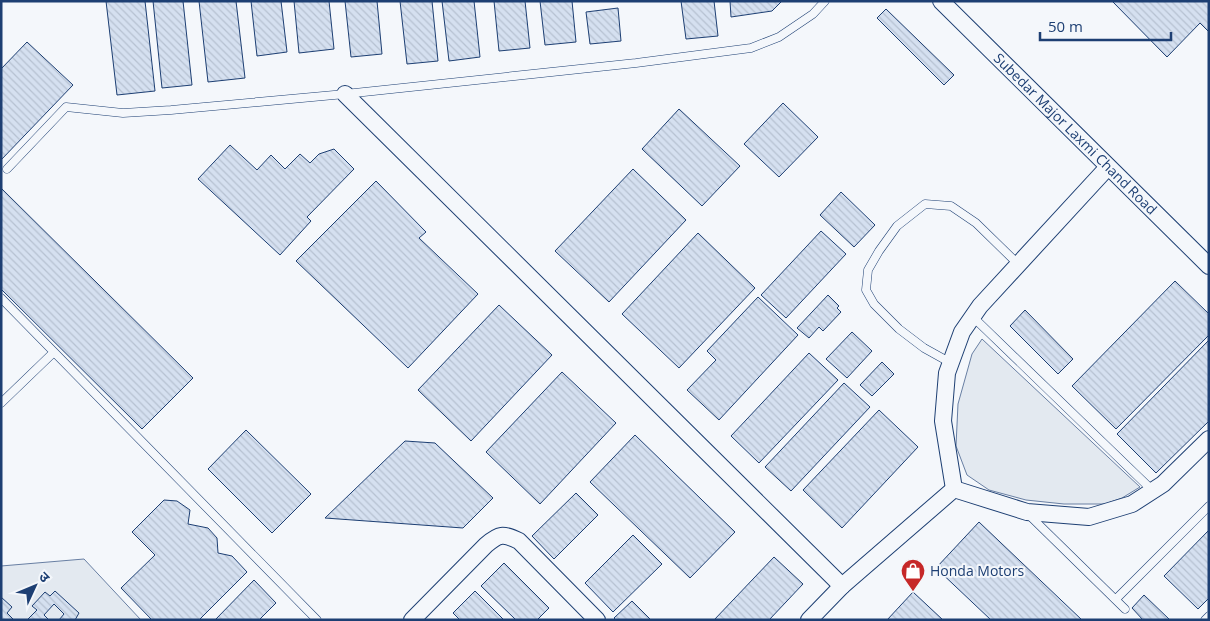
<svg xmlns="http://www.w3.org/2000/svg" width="1210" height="621" viewBox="0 0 1210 621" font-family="'Open Sans','Noto Sans Devanagari',sans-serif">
  <defs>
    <pattern id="building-back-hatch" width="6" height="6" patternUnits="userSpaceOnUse" patternTransform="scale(1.25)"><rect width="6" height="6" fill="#d5e0f0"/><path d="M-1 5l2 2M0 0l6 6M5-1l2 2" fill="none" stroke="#b6c1d1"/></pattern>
  </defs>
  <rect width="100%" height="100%" fill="#f4f7fb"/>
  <!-- garden -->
  <path fill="#e3e9f0" stroke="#687fa3" d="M982 339 1140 487 1122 498 1105 504H1064L1026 500 989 490 967 475 956 446 958 404 972 354Z
    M84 559 141 620H1V566Z"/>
  <!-- building -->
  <path fill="url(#building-back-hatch)" stroke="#1d3f73" d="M106 1H145L155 91 117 95Z
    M153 1H183L192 85 162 88Z
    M199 1H236L245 78 208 82Z
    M251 1H281L287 52 257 56Z
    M294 1H329L334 49 299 53Z
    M345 1H377L382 54 351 57Z
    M400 1H432L438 61 407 64Z
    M442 1H474L480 57 449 61Z
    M494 1H525L530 48 499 51Z
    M540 1H572L576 42 545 45Z
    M681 1H714L718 36 686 39Z
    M730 1H782L772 11 731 17Z
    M1112 1H1209V32L1200 23 1167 57Z
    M618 8 621 41 590 44 586 12Z
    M886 9 954 75 944 85 877 18Z
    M27 42 73 85 1 160V69Z
    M783 103 818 137 779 177 744 144Z
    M679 109 740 166 702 206 642 149Z
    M230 145 257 170 271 155 285 169 300 154 310 163 319 154 334 149 354 169 307 217 311 221 280 255 198 179Z
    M633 169 686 220 609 302 555 251Z
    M376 181 426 232 419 238 478 294 408 368 296 261Z
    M1 188 193 378 142 429 1 289Z
    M841 192 875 225 854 247 820 215Z
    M821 231 846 254 786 318 761 295Z
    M698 233 755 288 679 368 622 314Z
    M1175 281 1209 314V335L1116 429 1072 386Z
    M828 295 839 306 837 308 841 312 823 331 819 327 809 338 797 328Z
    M758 297 798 335 719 420 687 390 716 360 707 351Z
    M499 305 552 355 471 441 418 390Z
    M1025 310 1073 359 1058 374 1010 326Z
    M852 332 872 351 847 378 826 359Z
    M1209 340V421L1156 473 1117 434Z
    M809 353 838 380 759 463 731 436Z
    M882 362 894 374 872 396 860 385Z
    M562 372 616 423 540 504 486 452Z
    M844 383 870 407 791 491 765 467Z
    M879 410 918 447 842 528 803 490Z
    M246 430 311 494 272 533 208 469Z
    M635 435 735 532 690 578 590 482Z
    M405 441 435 443 493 498 463 528 325 518Z
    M576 493 598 515 554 559 532 536Z
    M164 500 177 501 190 510 188 524 208 528 217 538 218 553 232 556 247 572 199 620H152L121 588 155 555 132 532Z
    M979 522 1082 620H991L936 568Z
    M1209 530V598L1198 609 1164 576Z
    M633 535 662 564 613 612 585 583Z
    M774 557 803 584 769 620H714Z
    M504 563 549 608 537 620H516L481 586Z
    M254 580 276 603 259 620H215Z
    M55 591 79 613 75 620H59L64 614 54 604 44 615 49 620H27L37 610 32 606 45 592 50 596Z
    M475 591 504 620H460L453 613Z
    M913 592 943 620H887Z
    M1144 595 1170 620H1143L1132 608Z
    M1 597 12 607 7 613 14 620H1Z
    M632 601 651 620H616L614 618Z"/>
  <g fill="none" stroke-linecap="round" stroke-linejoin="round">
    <defs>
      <path id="lane" d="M7 169 66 107 123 113 171 110 345 94 636 63 751 48 779 37 813 14 825 1
        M1 298 317 620
        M973 317 1153 491
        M951 363 924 348 899 329 874 304 866 290 868 270 879 251 897 226 925 204 951 206 976 223 1018 264
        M1 403 54 352
        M1028 514 1125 609
        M1116 599 1209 506
        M1205 620 1209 616"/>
      <g id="street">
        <path id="s1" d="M941 1 1209 266"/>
        <path d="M345 94 842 586"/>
        <path d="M1108 167 980 306 962 332 947 373 943 421 954 489 1027 512 1089 517 1132 504 1163 484 1209 439"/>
        <path d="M412 620 486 545C499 534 503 533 519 541L597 620"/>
        <path d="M809 620 842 586 954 489"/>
      </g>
    </defs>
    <!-- lane casing -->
    <use href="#lane" stroke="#1d3f73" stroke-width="9"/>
    <!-- street casing -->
    <use href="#street" stroke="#1d3f73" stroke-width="18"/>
    <!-- lane -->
    <use href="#lane" stroke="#f4f7fb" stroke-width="8"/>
    <!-- street -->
    <use href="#street" stroke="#f4f7fb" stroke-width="16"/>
  </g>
  <!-- icons -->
  <defs>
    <symbol id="shop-pin" viewBox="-11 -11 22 30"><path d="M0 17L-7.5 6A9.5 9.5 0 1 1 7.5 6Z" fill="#c62828" stroke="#f4f7fb"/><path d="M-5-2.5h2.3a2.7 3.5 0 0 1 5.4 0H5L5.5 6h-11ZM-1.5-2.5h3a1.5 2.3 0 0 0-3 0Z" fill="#fff"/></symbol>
  </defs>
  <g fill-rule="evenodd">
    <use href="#shop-pin" x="899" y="557" width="28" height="38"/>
  </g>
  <g text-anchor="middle" stroke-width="4" stroke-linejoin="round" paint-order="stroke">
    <!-- street labels -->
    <g font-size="14" fill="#1d3f73" stroke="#f4f7fb">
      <text dy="5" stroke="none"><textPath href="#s1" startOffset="189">Subedar Major Laxmi Chand Road</textPath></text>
    </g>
    <!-- poi labels -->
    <g font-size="14" fill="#1d3f73" stroke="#f4f7fb" text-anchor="start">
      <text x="930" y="576">Honda Motors</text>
    </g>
  </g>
  <!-- border -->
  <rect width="1210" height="621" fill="none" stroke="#1d3f73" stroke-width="5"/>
  <!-- north arrow -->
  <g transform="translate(35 586) rotate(46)" stroke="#f4f7fb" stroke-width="4" paint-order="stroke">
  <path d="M0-4L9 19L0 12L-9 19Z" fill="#1d3f73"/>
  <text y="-8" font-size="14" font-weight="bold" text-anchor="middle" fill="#1d3f73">उ</text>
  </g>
  <!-- scale -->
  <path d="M1040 32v8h131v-8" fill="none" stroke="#1d3f73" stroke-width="2.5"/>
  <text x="1048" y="32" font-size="15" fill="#1d3f73" stroke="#f4f7fb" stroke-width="4" paint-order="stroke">50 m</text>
</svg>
